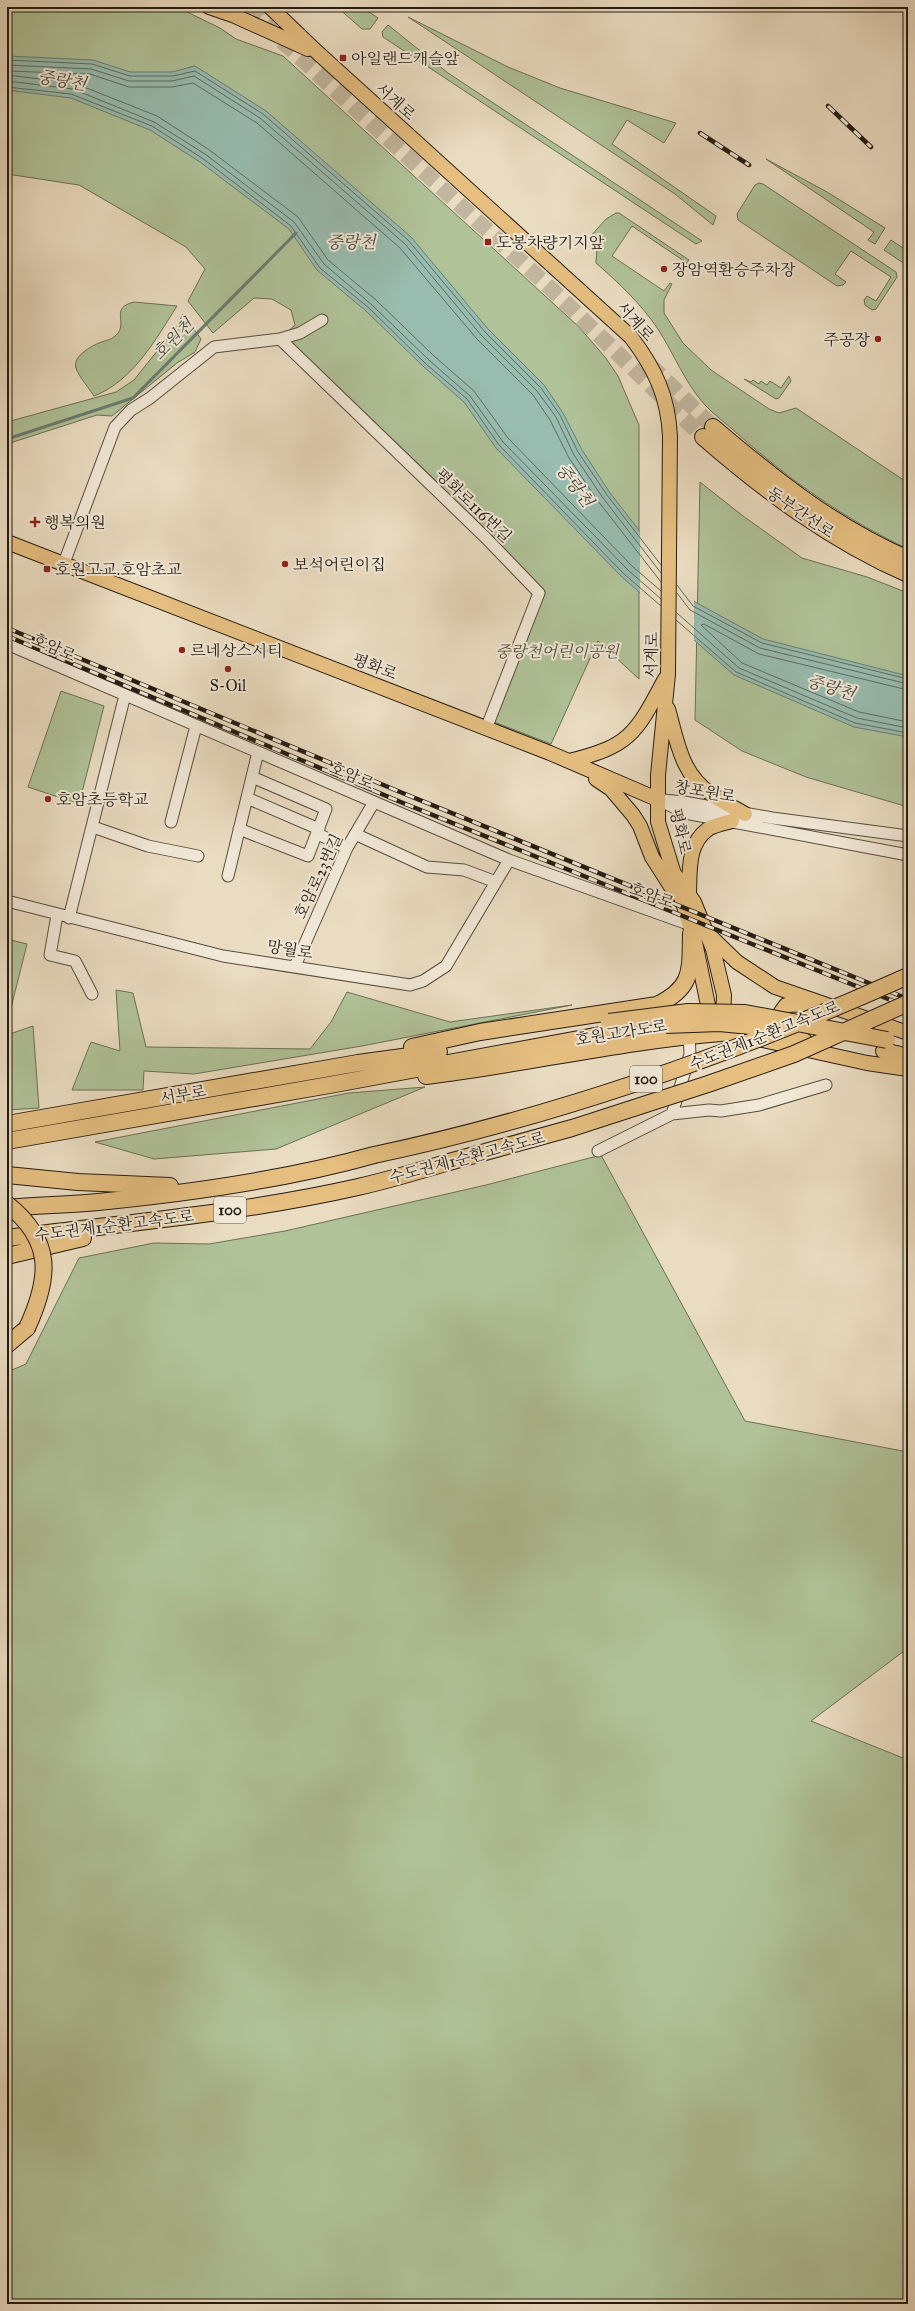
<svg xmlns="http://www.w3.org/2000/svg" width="915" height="2311" viewBox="0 0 915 2311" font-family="'IM FELL Great Primer','Noto Serif KR',serif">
  <rect width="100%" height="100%" fill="#eadcc1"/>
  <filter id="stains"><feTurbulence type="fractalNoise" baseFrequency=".005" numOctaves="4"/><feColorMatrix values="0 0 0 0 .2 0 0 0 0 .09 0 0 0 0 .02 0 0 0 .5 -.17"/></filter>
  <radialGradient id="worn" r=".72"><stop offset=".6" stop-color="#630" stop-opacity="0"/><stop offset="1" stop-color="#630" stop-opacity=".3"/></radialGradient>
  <!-- green -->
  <path fill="#b0c298" stroke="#6a6f55" d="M7 7H143L183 10 220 28 236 39 283 56 579 327 605 357 618 376 639 425V679L598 641 551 744 494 722 545 593 434 479 293 344 285 334 295 325 291 310 272 299 254 298 213 333 188 301 205 269 186 247 79 185 7 174Z
    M337 7H362L378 18 370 29H362Z
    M408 17 508 67 560 88 676 123 664 143 627 120 612 144 716 216 713 225 675 194Z
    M388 25 448 73 702 241 696 244 383 37 382 32Z
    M766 159 827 192 885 228 875 244 868 240 874 232Z
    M759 183 763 184 896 272 897 277 876 309 872 310 865 305 864 300 867 296 876 301 891 277 851 251 835 274 846 282 843 285 837 286 738 220 737 214 755 185Z
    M616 213H619L689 260 680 271 684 261 632 226 612 256 664 291 670 283 672 284 664 300V313L683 343 711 370 769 409 779 413 796 408 908 483V549C846 520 789 480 738 434 727 424 714 415 704 404 684 381 674 354 658 329 641 304 619 283 596 263L597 248 589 238 606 219Z
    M891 240 906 250 908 248V266L884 250Z
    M134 302 177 306C156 339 133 381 94 396 89 388 79 377 76 368 72 357 91 346 99 343 106 340 113 340 118 333 127 321 110 308 134 302Z
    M183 314 201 339 195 352 177 363 112 416 97 415 7 444V422L116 392 134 380 177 326Z
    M789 376 791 381 779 398 776 399 744 379 751 382 753 380 759 384 761 381 767 385 770 381 781 388Z
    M700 482 743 516 802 558 867 577 908 593V807L806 777 742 751 695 720Z
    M61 691 104 706 79 804 28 787Z
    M7 939 27 944 7 1024Z
    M116 990 133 993 146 1047 310 1049 331 1022 347 992 450 1022 572 1005 362 1046 194 1074 144 1071 143 1090H72L91 1042 120 1051Z
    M33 1026 39 1108 7 1110V1035Z
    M425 1087 276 1149 154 1159 95 1142 349 1093Z
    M601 1155 745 1421 908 1452V1648L811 1721 908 1760V2304H7V1372L26 1364 79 1258 154 1243 209 1244 285 1231 486 1185Z"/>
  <!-- water -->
  <path fill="#98bcb0" stroke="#6a7c71" d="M7 56 93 60 130 72H172L195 66 266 111 411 237 488 329 544 385 563 413 582 450 610 493 695 602 763 639 908 676V737L854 727 734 675 622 577 496 448 464 402 424 367 366 311 317 270 289 229 200 162 150 130 71 98 7 90Z"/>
  <!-- pier -->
  <path fill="#eadcc1" d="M640 528 694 597V643L640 596Z"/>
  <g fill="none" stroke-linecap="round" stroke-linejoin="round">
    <!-- shore -->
    <path stroke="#5e6c61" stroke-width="1" d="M7 60 92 64 130 76H173L195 71 263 114 408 240 485 332 541 388 560 415 578 452 607 495 661 565
      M7 65 91 69 129 81H172L194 76 260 118 405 244 481 335 537 391 556 417 574 455 603 498 661 573
      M7 71 90 74 129 87H172L193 83 257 123 400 248 477 339 533 395 550 420 569 458 598 501 661 582
      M7 75 74 83 157 116 208 149 298 217 328 260 376 300 434 356 474 391 508 438 632 566 661 591
      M7 81 73 89 154 122 205 154 294 222 324 264 372 305 430 361 470 396 503 442 628 570 661 599
      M7 87 71 94 152 126 202 158 291 226 320 268 369 308 426 364 467 399 499 445 624 574 661 606
      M677 585 693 606 762 643 908 679
      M677 593 690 610 760 648 908 684
      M677 613 739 668 857 718 908 728
      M676 620 736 672 855 723 908 733
      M908 690 759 654 704 624 701 625 742 663 859 712 908 722"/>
    <!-- stream -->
    <path stroke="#6a7c71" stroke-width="3" d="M7 439 133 398 296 233"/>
    <!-- highway-tunnel -->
    <path stroke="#c2b69e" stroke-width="16" stroke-dasharray="16 8" stroke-linecap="butt" d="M248 7 268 28 562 299 703 437
      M649 364 713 427"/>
    <defs>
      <path id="minor" d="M280 339 485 537 539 593 486 729
        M64 563 115 427 131 410 150 398 214 347 280 339 300 333 322 320
        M7 644 509 860 688 924
        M247 798 319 829
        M657 799 685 813 908 855
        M663 800 684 802 772 818 908 836
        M171 822 196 726
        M93 827 148 846 198 856
        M239 829 308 856 326 809 252 777
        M318 834 347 848
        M355 834 427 867 464 870 496 882
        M228 876 258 752
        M7 901 223 956 410 985 423 981 446 966 509 860
        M57 915 50 955 75 961 92 994
        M69 918 125 695
        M295 966 347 848 374 802
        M672 1114 690 1054 689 1036
        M598 1151 672 1114 709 1110 721 1111 759 1105 826 1085"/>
      <path id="major" d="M209 7 235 16 308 49
        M270 7 318 53 631 337C655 369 668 396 670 436L668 674 658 775V822L695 942 710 1015 715 1022
        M7 542 550 753 657 799
        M668 709C677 740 681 774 710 793 721 801 733 807 745 814
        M569 761C631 746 636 733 665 679
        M596 779 611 789 633 815 640 826 652 857 675 893
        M676 876 694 902 713 949 724 995 723 1022
        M689 893C690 871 687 844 708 829 715 825 725 823 732 821
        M705 931 737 962 775 987 908 1033
        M721 1033 745 1036 867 1063 908 1069
        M811 1047 804 1040 779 1031C775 1020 779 1014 786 1005L814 1004"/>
      <path id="highway" d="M713 427C774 479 834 527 908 559
        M703 437C765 491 832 541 908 574
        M412 1047 480 1032 657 1005C694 987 690 970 691 933
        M884 1051 908 1057
        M426 1076C525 1064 622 1041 721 1033
        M7 1124 358 1063 439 1052
        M7 1141 335 1084 611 1033
        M7 1175 78 1182 170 1186
        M7 1208C37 1205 68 1205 98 1202 190 1193 285 1180 374 1155
        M7 1238C124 1223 243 1213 358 1187 389 1180 419 1171 449 1162
        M7 1256 83 1238
        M7 1345 27 1328"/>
    </defs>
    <!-- minor casing -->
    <use href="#minor" stroke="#564c3e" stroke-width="13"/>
    <!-- major casing -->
    <use href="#major" stroke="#241c12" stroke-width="16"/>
    <!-- highway casing -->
    <use href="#highway" stroke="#241c12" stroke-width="18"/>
    <!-- minor -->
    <use href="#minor" stroke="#f1e8d7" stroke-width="11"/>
    <!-- major -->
    <use href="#major" stroke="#e5be80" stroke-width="14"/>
    <!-- highway -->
    <use href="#highway" stroke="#e5be80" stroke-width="16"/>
    <defs>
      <path id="rail" d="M828 106 871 147
        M700 133 749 165
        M7 628 405 794 908 999
        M7 636 403 803 908 1007"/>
    </defs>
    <!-- rail casing -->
    <use href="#rail" stroke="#241c12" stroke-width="4.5"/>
    <!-- rail -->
    <use href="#rail" stroke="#f1e8d7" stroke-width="3" stroke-dasharray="9" stroke-linecap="butt"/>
    <defs>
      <path id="highway-bridge" d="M609 1022 688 1012 745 1013 887 1040
        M666 1025 719 1023 772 1028
        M374 1155C558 1116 737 1053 908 976
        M449 1162 572 1128 708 1084 794 1054 908 1003
        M7 1204C54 1241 50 1278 27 1328"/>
    </defs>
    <!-- highway-bridge casing -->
    <use href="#highway-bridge" stroke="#241c12" stroke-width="18" stroke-linecap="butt"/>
    <!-- highway-bridge -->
    <use href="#highway-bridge" stroke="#e5be80" stroke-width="16"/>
  </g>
  <!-- markers -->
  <g fill="#8f2418" stroke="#f1e8d7" stroke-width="1.5">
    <rect x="339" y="54" width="8" height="8" rx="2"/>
    <rect x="484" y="238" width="8" height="8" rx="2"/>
    <circle cx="664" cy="269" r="4"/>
    <circle cx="878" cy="339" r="4"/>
    <path d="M33 516h4v4h4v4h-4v4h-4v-4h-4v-4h4z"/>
    <circle cx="285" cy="564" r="4"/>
    <rect x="43" y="565" width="8" height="8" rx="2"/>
    <circle cx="182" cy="650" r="4"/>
    <circle cx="228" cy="669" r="4"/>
    <circle cx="48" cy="799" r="4"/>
  </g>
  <g text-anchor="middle" stroke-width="4" stroke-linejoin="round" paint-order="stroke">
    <!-- shield labels -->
    <g fill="#f1e8d7" stroke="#62594d" stroke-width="1">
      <rect x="630" y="1066" width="32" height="26" rx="3"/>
      <rect x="214" y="1197" width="32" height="26" rx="3"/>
    </g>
    <g font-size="15" font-weight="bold" fill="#241c12">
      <text x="646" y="1084">100</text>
      <text x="230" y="1215">100</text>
    </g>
    <!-- poi labels -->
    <g font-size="16" fill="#241c12" stroke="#f1e8d7" text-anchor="start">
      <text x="351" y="64">아일랜드캐슬앞</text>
      <text x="496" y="248">도봉차량기지앞</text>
      <text x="672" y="275">장암역환승주차장</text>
      <text x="870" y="345" text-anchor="end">주공장</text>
      <text x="44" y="528">행복의원</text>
      <text x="293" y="570">보석어린이집</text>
      <text x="55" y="575">호원고교.호암초교</text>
      <text x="190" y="656">르네상스시티</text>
      <text x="228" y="691" text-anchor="middle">S-Oil</text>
      <text x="56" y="805">호암초등학교</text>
    </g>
    <!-- street labels -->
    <g font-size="16" fill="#241c12" stroke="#f1e8d7">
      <text transform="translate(396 101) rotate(42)" y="6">서계로</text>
      <text transform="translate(636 321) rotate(48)" y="6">서계로</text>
      <text transform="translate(474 505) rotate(44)" y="6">평화로116번길</text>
      <text transform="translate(801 512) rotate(34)" y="6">동부간선로</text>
      <text transform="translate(54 647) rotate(24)" y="6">호암로</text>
      <text transform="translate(651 655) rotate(-89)" y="6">서계로</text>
      <text transform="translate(375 666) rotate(21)" y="6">평화로</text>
      <text transform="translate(352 775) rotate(23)" y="6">호암로</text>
      <text transform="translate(705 791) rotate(10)" y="6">창포원로</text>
      <text transform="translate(681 831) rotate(77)" y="6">평화로</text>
      <text transform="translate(318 876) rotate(-65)" y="6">호암로23번길</text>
      <text transform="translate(652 895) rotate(20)" y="6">호암로</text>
      <text transform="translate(290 949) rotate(9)" y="6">망월로</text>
      <text transform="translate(621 1032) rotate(-9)" y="6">호원고가도로</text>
      <text transform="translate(764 1035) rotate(-22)" y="6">수도권제1순환고속도로</text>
      <text transform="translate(183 1094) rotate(-10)" y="6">서부로</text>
      <text transform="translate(467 1157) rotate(-15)" y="6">수도권제1순환고속도로</text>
      <text transform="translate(114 1225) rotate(-7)" y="6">수도권제1순환고속도로</text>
    </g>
    <!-- park labels -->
    <g font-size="16" font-style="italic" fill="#4e4e3a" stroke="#f1e8d7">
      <text x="557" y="657">중랑천어린이공원</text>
    </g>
    <!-- water labels -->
    <g font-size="17" font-style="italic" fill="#474c41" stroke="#f1e8d7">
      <text transform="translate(62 80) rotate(10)" y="6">중랑천</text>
      <text x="351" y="248">중랑천</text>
      <text transform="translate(173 339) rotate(-45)" y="6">호원천</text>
      <text transform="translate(575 485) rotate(53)" y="6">중랑천</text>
      <text transform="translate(831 687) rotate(17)" y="6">중랑천</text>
    </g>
  </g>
  <!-- margin -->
  <rect width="915" height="2311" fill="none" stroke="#eadcc1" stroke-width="24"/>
  <rect x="8" y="8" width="899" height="2295" fill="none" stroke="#241c12" stroke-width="2"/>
  <rect x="12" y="12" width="891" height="2287" fill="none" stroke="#241c12"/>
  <rect width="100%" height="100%" filter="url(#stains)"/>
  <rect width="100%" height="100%" fill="url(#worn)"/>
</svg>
